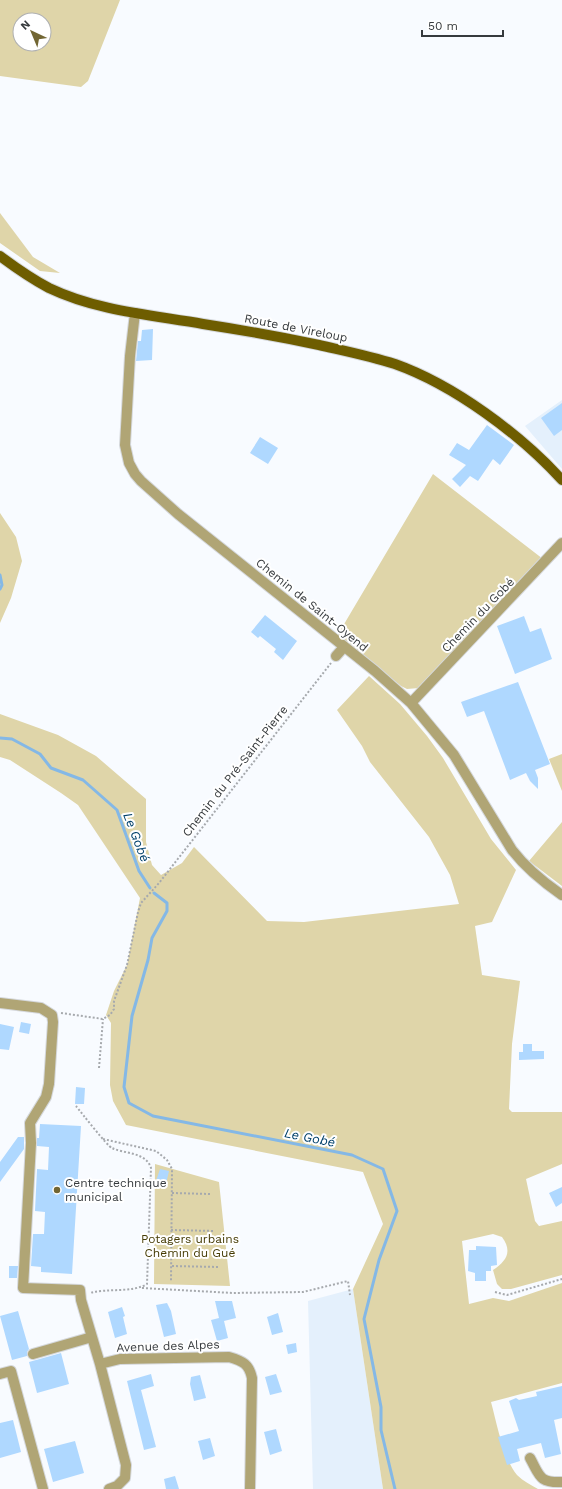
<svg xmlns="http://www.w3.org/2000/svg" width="562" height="1489" viewBox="0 0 562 1489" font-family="'Work Sans',sans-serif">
  <rect width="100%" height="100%" fill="#f8fbff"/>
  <!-- built -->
  <path fill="#e4f0fc" d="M562 400V469L525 426Z
    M353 1289 383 1489H313L308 1301Z"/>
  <!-- green -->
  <path fill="#dfd5a9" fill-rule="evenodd" d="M0 0H120L88 81 81 87 0 76ZM20 20H44V44H20Z
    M0 213 33 257 60 273 40 271 0 243Z
    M433 474 543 559 419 688 407 689 401 686 337 636Z
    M0 513 16 537 22 561 11 598 0 623Z
    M369 676 400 704 427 736 443 758 491 839 516 870 492 922 475 926 482 975 520 981 512 1044 509 1109 512 1112H562V1164L526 1179 535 1221 539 1226 562 1221V1275L511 1289H502L497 1284 493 1270C506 1261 513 1252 502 1237L493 1234 462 1241 469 1304 493 1298 509 1301 562 1283V1383L491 1402C497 1424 503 1458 517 1475 523 1481 531 1485 538 1489H383L353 1289 383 1224 363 1172 126 1125 113 1101 110 1085 111 1023 106 1015 114 991 127 965 140 898 78 805 61 793 10 760 0 757V714L58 735 96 756 146 799V842L152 865 161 875 182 863 194 847 267 921 304 922 459 904 450 875 429 837 370 762 362 746 337 710Z
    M562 754V791L549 759Z
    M562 822V886L529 861Z
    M155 1164 219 1182 230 1286 154 1284Z"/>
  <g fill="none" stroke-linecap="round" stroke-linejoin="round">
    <!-- stream -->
    <path stroke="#84b8e6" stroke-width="3" d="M0 575 2 585 0 589
      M0 738 12 739 40 754 51 768 83 780 117 810 139 871 150 888
      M154 893 167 903V911L152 938 148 960 132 1016 124 1087 129 1103 153 1116 352 1155 383 1169 397 1211 379 1260 364 1319 381 1407V1430L395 1489"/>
  </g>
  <!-- building -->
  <path fill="#afd8ff" d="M153 329 152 360 136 361 138 341H141L142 330Z
    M562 403V430L554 436 541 418Z
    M487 425 514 445 500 465 493 459 478 481 470 476 460 487 452 479 466 465 449 455 457 443 469 450Z
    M260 437 278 448 268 464 250 453Z
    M265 615 297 641 283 660 274 652 276 649 260 636 258 638 251 632Z
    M524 616 530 632 541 628 552 659 515 674 497 626Z
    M518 682 550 764 535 770 538 778V789L530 781 526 773 510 780 484 711 467 717 461 702Z
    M21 1022 31 1024 29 1034 19 1032Z
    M0 1024 14 1027 9 1050 0 1049Z
    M523 1044H532V1051H544V1059L519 1060V1052H523Z
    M76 1087 85 1088 84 1104H75Z
    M40 1124 81 1126 72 1274 41 1272V1267L31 1266 33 1234H44L45 1212 35 1211 37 1169 48 1170 49 1147 37 1146V1138H39Z
    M18 1137H24V1149L0 1182V1162Z
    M160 1169 169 1171 166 1184 156 1181Z
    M562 1187V1203L556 1207 549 1193Z
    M476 1246 496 1247 497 1265 491 1266V1271H486V1281H475V1273L468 1271 469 1250H476Z
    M9 1266H18L17 1278H9Z
    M215 1301H232L236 1318 224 1321 228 1338 217 1341 211 1320 219 1318Z
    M167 1303 171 1311 176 1334 164 1337 156 1305Z
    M122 1307 125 1316 123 1317 127 1334 115 1338 108 1312Z
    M18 1311 29 1349 27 1352V1356L12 1360 0 1316Z
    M278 1313 283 1332 272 1335 267 1317Z
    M296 1343 297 1352 288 1354 286 1345Z
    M61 1353 69 1384 37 1393 29 1362Z
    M151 1374 154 1386 141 1390 156 1447 144 1450 127 1381Z
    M276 1374 282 1392 270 1395 265 1377Z
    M200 1375 206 1398 194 1401 190 1384 191 1377Z
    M562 1386V1418L554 1420 561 1454 545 1458 541 1443 517 1449 520 1461 507 1465 498 1437 519 1431 509 1401 516 1398 519 1400 537 1396 536 1392Z
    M13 1420 21 1452 0 1458V1423Z
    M276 1429 282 1451 270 1455 264 1432Z
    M210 1438 215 1456 203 1460 198 1441Z
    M75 1441 84 1473 53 1482 44 1449Z
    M175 1476 179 1489H166L164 1479Z"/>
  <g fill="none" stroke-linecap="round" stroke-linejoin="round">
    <defs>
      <path id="minor" d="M135 313 130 356 125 445 129 463 135 474 141 481 178 514 375 671 411 703 454 755 512 850C526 868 543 882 562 895
        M336 656 344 647
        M411 703 562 543
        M0 1003 41 1008 52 1015 53 1022 49 1084 46 1097 30 1123 31 1143 23 1288 80 1290 81 1300 100 1364
        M33 1354 92 1337
        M0 1374 11 1371 43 1489
        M530 1458C540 1476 539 1483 562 1482
        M109 1489 117 1486 125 1478 126 1465 100 1364 120 1359 229 1357C243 1361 249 1364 252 1378L250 1489"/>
      <path id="major" d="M0 256C16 268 32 279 49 288 97 311 152 315 203 324 242 330 281 337 319 345 345 351 370 356 395 364 454 385 520 434 562 480"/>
    </defs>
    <!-- minor casing -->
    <use href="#minor" stroke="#d5d8dc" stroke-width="12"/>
    <!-- major casing -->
    <use href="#major" stroke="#d5d8dc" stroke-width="12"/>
    <!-- path -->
    <path stroke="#a6a9ad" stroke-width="2" stroke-dasharray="2 2" stroke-linecap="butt" d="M61 1013 103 1019 110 1015 114 1009V1001L127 965 138 912 141 903 159 883 331 663
      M99 1068 103 1019
      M76 1106C81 1112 108 1147 112 1148 125 1154 146 1152 151 1168L147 1284C132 1293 107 1288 90 1293
      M103 1139 156 1151 167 1160 172 1169 171 1281
      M172 1193 210 1194
      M171 1230 215 1231
      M172 1266 219 1267
      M142 1288 233 1293 303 1292 348 1281 350 1295
      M495 1292 507 1295 562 1279"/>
    <!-- minor -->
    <use href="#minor" stroke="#b0a575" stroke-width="10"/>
    <!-- major -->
    <use href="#major" stroke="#6e5d00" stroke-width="10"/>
  </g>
  <!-- markers -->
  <circle fill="#726633" stroke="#fff" stroke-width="1.5" cx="57" cy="1190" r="4"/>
  <g text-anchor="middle" stroke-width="4" stroke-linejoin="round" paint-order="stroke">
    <!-- street labels -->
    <g font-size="12" fill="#363a3d" stroke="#fff">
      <text transform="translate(296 328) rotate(11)" y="4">Route de Vireloup</text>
      <text transform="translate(312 605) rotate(39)" y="4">Chemin de Saint-Oyend</text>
      <text transform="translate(478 615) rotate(-46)" y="4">Chemin du Gobé</text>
      <text transform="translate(235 771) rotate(-52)" y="4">Chemin du Pré-Saint-Pierre</text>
      <text transform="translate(168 1346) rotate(-2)" y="4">Avenue des Alpes</text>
    </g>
    <!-- poi labels -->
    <g font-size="12" fill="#363a3d" stroke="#fff" text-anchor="start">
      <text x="65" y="1187">Centre technique<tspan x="65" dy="14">municipal</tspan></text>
    </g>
    <!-- park labels -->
    <g font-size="12" fill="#463c05" stroke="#fff">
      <text x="190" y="1243">Potagers urbains<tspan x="190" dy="14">Chemin du Gué</tspan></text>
    </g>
    <!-- water labels -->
    <g font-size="13" font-style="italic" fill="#01406b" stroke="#fff">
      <text transform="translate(137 837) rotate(69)" y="5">Le Gobé</text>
      <text transform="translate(310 1137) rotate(11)" y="5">Le Gobé</text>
    </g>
  </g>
  <!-- north arrow -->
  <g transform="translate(32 32) rotate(316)"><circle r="19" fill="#ffffff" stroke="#afb0b1"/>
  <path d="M0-3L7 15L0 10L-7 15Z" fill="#726633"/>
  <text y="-6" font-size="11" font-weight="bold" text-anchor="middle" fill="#363a3d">N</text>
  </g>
  <!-- scale -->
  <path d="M422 30v6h81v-6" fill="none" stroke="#363a3d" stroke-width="2"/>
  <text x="428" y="30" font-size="12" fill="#363a3d" stroke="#ffffff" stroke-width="3" paint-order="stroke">50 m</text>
</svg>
